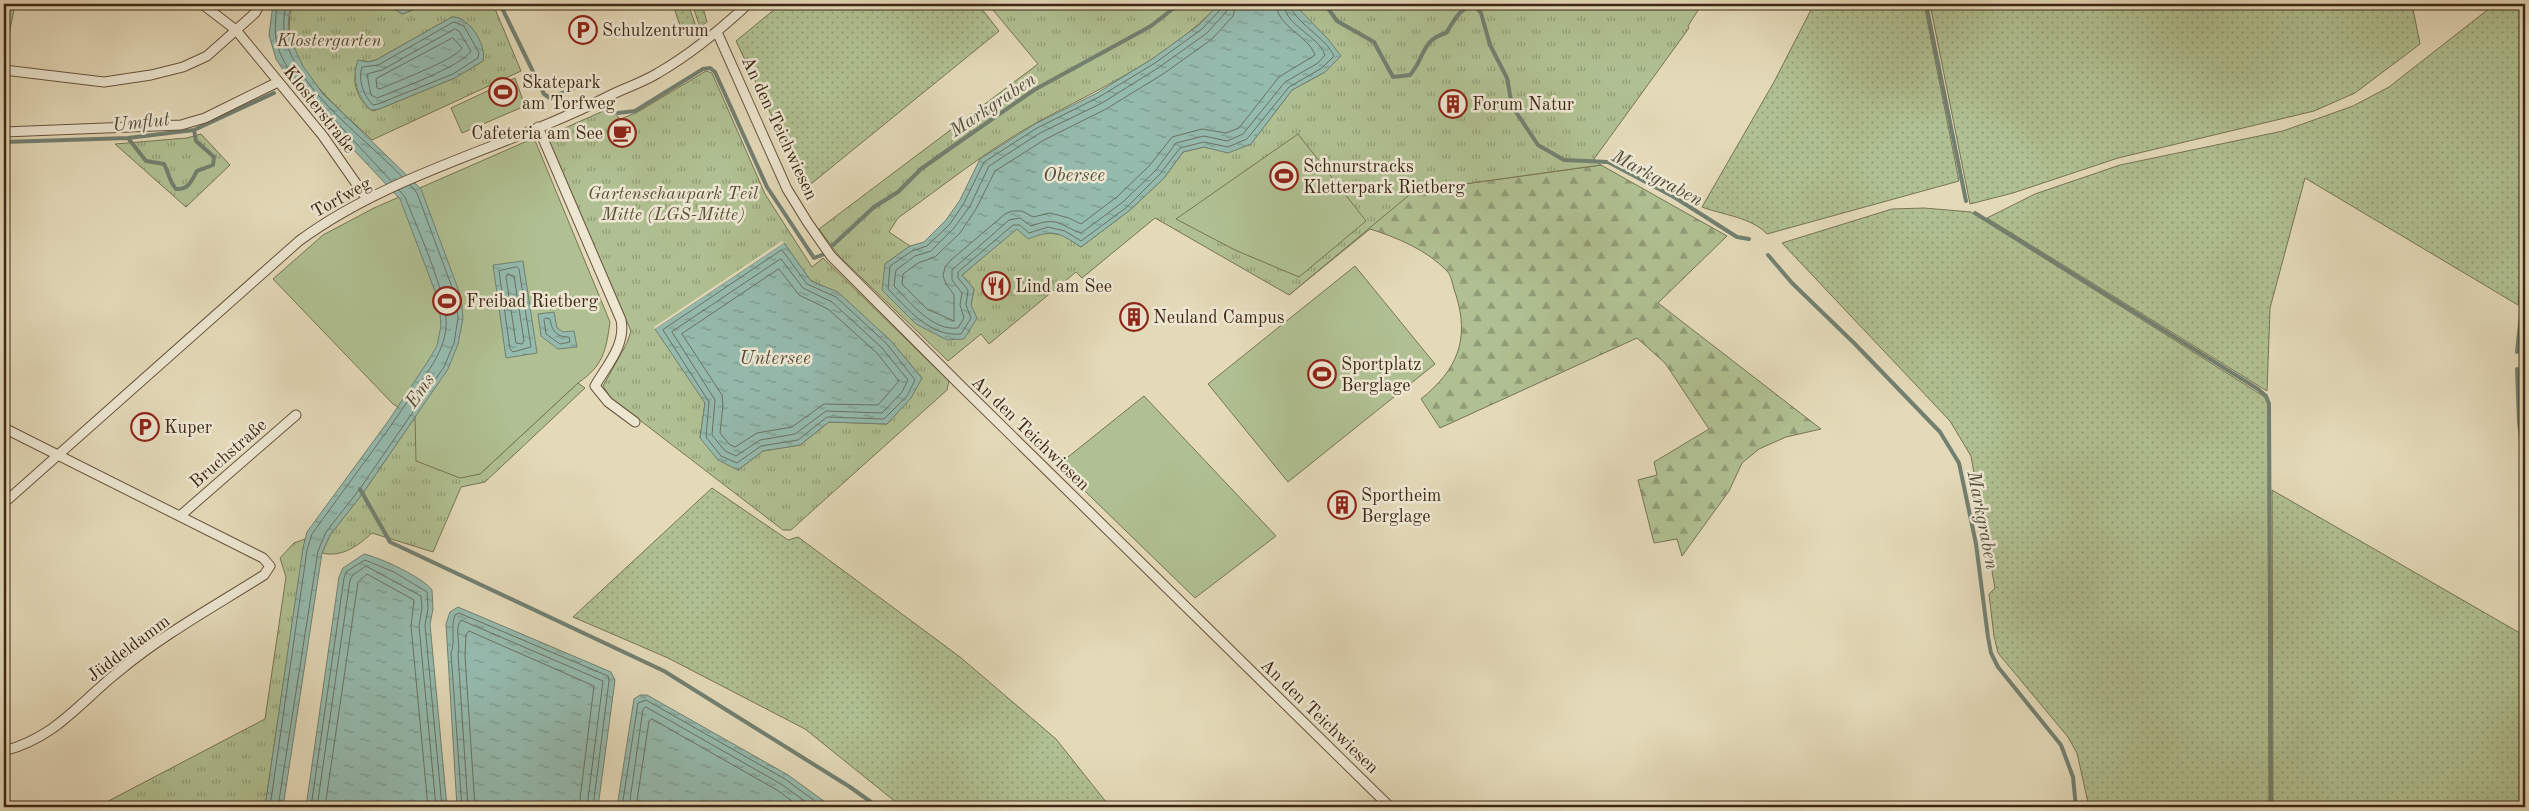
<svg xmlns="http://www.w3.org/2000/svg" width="2529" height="811" viewBox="0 0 2529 811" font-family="'Old Standard TT',serif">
  <defs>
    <pattern id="grass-dots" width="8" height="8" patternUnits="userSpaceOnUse" patternTransform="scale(1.25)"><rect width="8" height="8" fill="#b0c092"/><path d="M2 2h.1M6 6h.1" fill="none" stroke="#919c76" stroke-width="1.8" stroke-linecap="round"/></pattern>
    <pattern id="forest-firs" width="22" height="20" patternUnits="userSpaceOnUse" patternTransform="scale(1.25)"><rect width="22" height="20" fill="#b0c092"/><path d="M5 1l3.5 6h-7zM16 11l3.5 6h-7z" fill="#919c76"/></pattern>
    <pattern id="park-tufts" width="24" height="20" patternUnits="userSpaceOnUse" patternTransform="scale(1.25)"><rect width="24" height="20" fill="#b0c092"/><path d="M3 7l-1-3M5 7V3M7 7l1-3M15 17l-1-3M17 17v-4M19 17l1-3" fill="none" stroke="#919c76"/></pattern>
    <pattern id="water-ripples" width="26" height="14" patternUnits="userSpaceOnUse" patternTransform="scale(1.25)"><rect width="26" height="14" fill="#95bbaf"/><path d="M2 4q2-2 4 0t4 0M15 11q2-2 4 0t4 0" fill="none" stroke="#7b988d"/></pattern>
  </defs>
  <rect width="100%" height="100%" fill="#e4dab9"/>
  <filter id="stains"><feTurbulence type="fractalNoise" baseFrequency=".004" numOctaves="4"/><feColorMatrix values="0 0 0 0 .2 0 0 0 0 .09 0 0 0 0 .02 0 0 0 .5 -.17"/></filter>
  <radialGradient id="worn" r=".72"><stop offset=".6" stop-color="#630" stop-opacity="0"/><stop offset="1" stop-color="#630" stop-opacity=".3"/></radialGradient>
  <!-- grass -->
  <path fill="url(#grass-dots)" stroke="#777454" d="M677 4H688L697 29 687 35 682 31 673 5Z
    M692 4H702L707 22 700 27Z
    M781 4H978L999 31 806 188 736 41Z
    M1814 4H1924L1959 181 1767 234C1751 217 1723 215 1702 207L1774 82Z
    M1930 4H2412L2420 44 2355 93 2314 111 2118 158 2013 193 1970 204Z
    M2495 4H2525L2522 48 2525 244 2518 305 2305 178 2270 308 2267 391 1987 218 2035 194 2120 165 2283 131 2353 106 2389 87Z
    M1924 208 1971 212 2268 399 2269 807H2089L2077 753 2068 737 1998 653 1994 636 1989 594 1995 588 1971 456 1950 421 1782 243 1892 209Z
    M712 488 788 540 798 537 960 657 1056 739 1110 807H902L805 729 668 658 573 617Z
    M2272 490 2525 636V807H2273Z"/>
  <!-- forest -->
  <path fill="url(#forest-firs)" stroke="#777454" d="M1229 158 1414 191 1601 165 1727 236 1658 303 1821 429 1786 437 1759 449 1742 463 1729 491 1682 556 1677 539 1654 543 1638 480 1657 475 1654 462 1709 429 1665 363 1637 338 1440 428 1421 399C1457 370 1470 340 1456 295 1453 288 1452 276 1447 271 1427 250 1396 237 1370 229L1289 295Z"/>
  <!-- park -->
  <path fill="url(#park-tufts)" stroke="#777454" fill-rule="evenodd" d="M4 4H15L9 35 4 33Z
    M293 4H387L402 14 429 4H493L521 71 372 140C338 107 273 58 293 4ZM452 17C469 17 486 45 483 61L452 79 379 109 373 111C362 106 353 87 355 75 356 70 361 64 363 60L368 62 376 60Z
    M988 4H995L998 8 1003 4H1219C1168 59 1100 88 1036 123 987 150 943 186 898 218L889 232 910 246 885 264 971 305 974 289 962 275 1017 228 1063 235 1081 247 1130 210 1164 178 1183 152 1204 147 1228 152 1251 144 1292 90 1325 72 1294 4H1702L1688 26 1689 28 1594 159 1601 165 1414 191 1289 295 1155 218 1082 278 1076 272 989 344 981 334 948 361 839 256 819 229 1038 64Z
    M706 71 712 73 765 194 812 267 823 258 949 381 947 390 791 530H783L611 398 603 386 627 343 631 331 547 136 610 108 620 119 636 113ZM784 243 811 281 838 293 891 341 922 378 887 424 829 422 800 445 763 451 738 470 700 438 705 403Z
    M201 134 230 165 186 207 115 144 187 138Z
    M578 383 585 388 485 482 461 487 433 552 372 533C359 545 342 558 322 553L330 535 363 493 415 417 480 474Z
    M305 539 265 807H97L265 719 286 577 280 558 294 543Z"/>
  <!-- pitch -->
  <path fill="#b0c092" stroke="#777454" d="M515 78 525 106 462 133 451 108Z
    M1298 134 1366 221 1299 277 1235 250 1176 219Z
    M534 138 610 322C606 351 603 366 578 383L480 474 460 478 416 461 415 417 393 404 273 279 323 235 374 208Z
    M1355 266 1435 364 1288 482 1208 384Z
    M1144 396 1276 536 1195 598 1058 465Z"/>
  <!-- water -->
  <path fill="url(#water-ripples)" stroke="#728071" d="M273 4H293L289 13 288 34 303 66 323 94 421 189 461 297 463 318 458 344 448 369 363 493 330 535 322 553 283 807H265L303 548 307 532 389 420 428 361 437 346 441 326 439 302 400 199 317 111 287 76 276 59 269 35Z
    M387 4H429L402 14Z
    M1219 4H1294L1328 39 1341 56 1325 72 1292 90 1251 144 1228 153 1204 147 1183 152 1164 178 1130 210 1081 247C1058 232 1054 229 1028 239L1017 229 962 275 974 289 971 305 977 318 964 339 947 340 916 324 882 290 885 264 910 246 924 242 946 220 960 200 980 159 1035 124 1097 93 1152 59 1199 25Z
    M452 17C469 16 487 45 483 61L455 78 379 109 371 110C358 98 351 78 358 60L368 62 376 60Z
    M784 243 811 281 838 292 891 341 922 378 911 398 887 424 829 422 800 445 763 451 738 470 718 460 700 438 705 403 655 329Z
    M523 261 537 353 506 358 493 265Z
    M554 312 557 328 563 332 574 331 577 347 558 349 541 336 538 314Z
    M364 554C379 557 424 578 432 590L433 609 430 624 447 807H306L339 577 343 568Z
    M458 607 611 672 615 680 598 807H457L446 624 450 612Z
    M640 695H647L788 775 832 807H617L634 699Z"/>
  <!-- pier -->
  <path fill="#e4dab9" d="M782 241 784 243 655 329 654 327Z"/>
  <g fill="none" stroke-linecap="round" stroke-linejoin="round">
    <!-- shore -->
    <path stroke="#6a7162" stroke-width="1" d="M277 4C274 36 273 44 291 73L392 182
      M287 4C264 69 364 135 402 177
      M1222 4 1221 9 1202 29 1155 63 1099 97 1037 128 984 162 964 203 950 224 927 246 912 251 890 266 888 289C908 309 930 337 961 334L971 318 966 305 968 290 958 278V272L1013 225H1020L1029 233 1048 227 1065 231 1081 241 1127 207 1160 174 1180 148 1204 142 1228 147 1247 139 1289 87 1322 68 1334 56C1326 37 1293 22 1290 4
      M1229 4 1226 12 1207 33 1158 68 1102 103 1040 133 989 166 970 206 954 228 931 251 915 256 896 270 894 286C911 303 932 331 958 328L964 318 960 305 962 293 952 280V270L1009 220 1020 218 1031 226C1059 216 1058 225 1081 233L1123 202 1156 170 1176 143 1204 136 1227 141 1243 134 1285 82 1318 63 1325 55C1318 35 1285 26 1284 4
      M1236 4 1233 16 1212 39 1163 74 1106 109 1044 140 995 171 976 209 960 233 935 257 918 263 903 274 902 284 927 309 954 321V295L946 284 943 276 945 267 951 260 1005 214 1012 211H1022L1033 217 1050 213 1069 218 1081 224 1118 196 1150 165 1172 137 1202 129 1226 133 1239 128 1279 77 1315 55C1308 35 1278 28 1276 4
      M454 22 464 26 479 53 478 58 453 74 378 104 373 105C363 95 358 80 362 67L378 65Z
      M455 29 459 31 471 51C462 66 397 90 377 98L371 95 367 74 382 70Z
      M453 38 462 48C457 59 395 82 380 89L377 88 376 79Z
      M782 250 807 284 836 297 887 344 915 380 907 396 884 419 827 417 798 440 761 446 737 463 721 456 706 437 709 402 663 330Z
      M781 259 803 288 832 302 882 348 908 380 902 392 882 413 826 411 795 434 760 440 736 456 725 451 712 435 715 400 672 332Z
      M517 267 519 269 531 347 513 352 510 349 499 271Z
      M779 269 799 295 828 309 877 353 899 381 878 405 824 404 792 427 757 433 735 447 729 444 720 433 723 405 722 395 682 334Z
      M508 274 514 276 524 341 522 344 516 343 506 277Z
      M546 318 550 319C552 331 556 337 569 337L570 342 560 344 546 334 544 320Z
      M270 807 307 550 312 534C344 489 379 444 410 398 424 376 444 354 446 327 449 297 417 228 405 197L399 190
      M278 807 318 551 326 532 359 490 444 367 454 343 458 318 456 298 417 193 410 185
      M311 807 344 578 347 571 365 560 394 572 427 592 428 609 425 625 442 807
      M317 807 350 580 353 575 366 566 421 596 422 608 419 626 436 807
      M325 807 358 582 367 574 414 600 411 626 428 807
      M462 807 451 653C456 641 450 628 455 615L459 613 608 676 609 681 593 807
      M468 807 458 654C461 644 454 628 461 620L603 681 587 807
      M475 807 465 656 466 634 469 631 594 686 579 807
      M622 807 638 703 646 700 785 779 823 807
      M629 807 643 709 646 707 781 784 813 807
      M636 807 649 721 652 719 777 790 800 807"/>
    <!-- stream -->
    <path stroke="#728071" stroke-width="4" d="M500 4 544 94 550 98 583 84
      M1325 4 1337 21 1374 42 1393 77 1410 75C1425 58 1421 40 1446 33 1454 21 1460 7 1475 5L1481 13 1490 45 1507 78 1512 106 1538 145 1564 160 1608 162 1674 197 1737 237 1749 239
      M1926 4 1966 201
      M2525 44V83
      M618 113 635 111 703 69 710 68 715 72 767 187 814 258 822 255
      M128 138 146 161 164 164C169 173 169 181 176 189 189 190 191 181 197 171L213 165 214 157 196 141 194 130
      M4 142 128 138 194 130 274 93
      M1975 213 2258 389 2266 396 2269 404 2271 807
      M833 245 874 207 898 192 921 169 945 152 1034 90 1151 26 1179 4
      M1768 255 1792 283 1854 343 1940 432 1959 463 1976 544 1988 637 1991 653 1998 667 2061 745 2073 777 2076 807
      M2517 352 2525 277
      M2517 369 2519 421 2525 476
      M360 489 390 542 664 671 850 787 878 807"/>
    <defs>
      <path id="street" d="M202 4 236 30 323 136 367 199
        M717 32 787 189 808 223 831 256 959 384 1390 807
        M4 70 104 82 151 75 183 67 207 56 255 13 260 4
        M538 127 621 320C626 345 607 365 595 386L608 402 635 422
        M4 132 181 125 205 118 278 82
        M2525 353V405
        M4 428 263 558 270 566 264 575C215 606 162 635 118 672 78 704 56 737 4 751
        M4 503 299 241C391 173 506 148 607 97 624 88 642 83 658 73 691 54 720 30 748 4
        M180 516 296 415"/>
    </defs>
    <!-- street casing -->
    <use href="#street" stroke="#68543e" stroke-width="11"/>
    <!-- street -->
    <use href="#street" stroke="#ede7d2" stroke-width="9"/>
  </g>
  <!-- icons -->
  <defs>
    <symbol id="parking-ring" viewBox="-11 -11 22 22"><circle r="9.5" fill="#ede7d2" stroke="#8f2418" stroke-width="1.5"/><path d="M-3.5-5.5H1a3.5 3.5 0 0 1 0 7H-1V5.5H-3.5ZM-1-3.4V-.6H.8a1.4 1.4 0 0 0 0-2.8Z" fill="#8f2418"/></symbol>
    <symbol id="stadium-ring" viewBox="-11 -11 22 22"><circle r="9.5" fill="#ede7d2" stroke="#8f2418" stroke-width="1.5"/><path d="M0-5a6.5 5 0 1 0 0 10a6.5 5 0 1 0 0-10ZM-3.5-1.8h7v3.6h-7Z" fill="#8f2418"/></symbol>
    <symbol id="building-ring" viewBox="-11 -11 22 22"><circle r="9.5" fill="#ede7d2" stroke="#8f2418" stroke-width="1.5"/><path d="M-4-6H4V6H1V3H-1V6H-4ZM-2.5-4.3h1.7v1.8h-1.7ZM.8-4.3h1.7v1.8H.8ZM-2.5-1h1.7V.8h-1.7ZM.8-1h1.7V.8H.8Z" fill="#8f2418"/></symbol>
    <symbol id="cafe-ring" viewBox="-11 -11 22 22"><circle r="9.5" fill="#ede7d2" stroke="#8f2418" stroke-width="1.5"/><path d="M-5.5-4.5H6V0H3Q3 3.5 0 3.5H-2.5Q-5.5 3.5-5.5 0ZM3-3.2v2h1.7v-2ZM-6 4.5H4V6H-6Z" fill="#8f2418"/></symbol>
    <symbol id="restaurant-ring" viewBox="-11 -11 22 22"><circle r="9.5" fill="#ede7d2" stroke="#8f2418" stroke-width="1.5"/><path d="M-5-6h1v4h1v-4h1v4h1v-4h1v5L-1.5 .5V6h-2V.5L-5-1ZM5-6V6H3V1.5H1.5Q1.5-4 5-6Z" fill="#8f2418"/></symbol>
  </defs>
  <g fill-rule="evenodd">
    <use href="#parking-ring" x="567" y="14" width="32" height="32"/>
    <use href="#stadium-ring" x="487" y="76" width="32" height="32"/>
    <use href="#building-ring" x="1437" y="88" width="32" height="32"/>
    <use href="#cafe-ring" x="606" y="117" width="32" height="32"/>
    <use href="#stadium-ring" x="1268" y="160" width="32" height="32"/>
    <use href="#restaurant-ring" x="980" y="270" width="32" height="32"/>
    <use href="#stadium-ring" x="431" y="285" width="32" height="32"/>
    <use href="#building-ring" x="1118" y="301" width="32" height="32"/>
    <use href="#stadium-ring" x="1306" y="358" width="32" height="32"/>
    <use href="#parking-ring" x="129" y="411" width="32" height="32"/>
    <use href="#building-ring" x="1326" y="489" width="32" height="32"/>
  </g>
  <g text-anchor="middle" stroke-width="5" stroke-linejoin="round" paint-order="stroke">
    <!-- poi labels -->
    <g font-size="18" fill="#3e2715" stroke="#ede7d2" text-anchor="start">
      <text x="602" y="36">Schulzentrum</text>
      <text x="522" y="88">Skatepark<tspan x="522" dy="21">am Torfweg</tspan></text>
      <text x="1472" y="110">Forum Natur</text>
      <text x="603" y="139" text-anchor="end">Cafeteria am See</text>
      <text x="1303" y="172">Schnurstracks<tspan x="1303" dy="21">Kletterpark Rietberg</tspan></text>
      <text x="1015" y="292">Lind am See</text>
      <text x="466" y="307">Freibad Rietberg</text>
      <text x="1153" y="323">Neuland Campus</text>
      <text x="1341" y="370">Sportplatz<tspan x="1341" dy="21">Berglage</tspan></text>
      <text x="164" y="433">Kuper</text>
      <text x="1361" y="501">Sportheim<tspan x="1361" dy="21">Berglage</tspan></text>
    </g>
    <!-- park labels -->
    <g font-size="18" font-style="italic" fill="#5a4d34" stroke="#ede7d2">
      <text x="329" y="46">Klostergarten</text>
      <text x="673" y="199">Gartenschaupark Teil<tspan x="673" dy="21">Mitte (LGS-Mitte)</tspan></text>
    </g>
    <!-- street labels -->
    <g font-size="18" fill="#3e2715" stroke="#ede7d2">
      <text transform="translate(320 109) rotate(52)" y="6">Klosterstraße</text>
      <text transform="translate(780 128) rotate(65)" y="6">An den Teichwiesen</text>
      <text transform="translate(341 197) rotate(-29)" y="6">Torfweg</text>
      <text transform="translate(1031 433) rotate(44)" y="6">An den Teichwiesen</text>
      <text transform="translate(228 453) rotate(-41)" y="6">Bruchstraße</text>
      <text transform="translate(128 648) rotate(-37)" y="6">Jüddeldamm</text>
      <text transform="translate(1320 716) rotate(44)" y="6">An den Teichwiesen</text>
    </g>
    <!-- water labels -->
    <g font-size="19" font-style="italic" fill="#544c3c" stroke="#ede7d2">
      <text transform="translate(992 104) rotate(-34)" y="7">Markgraben</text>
      <text transform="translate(141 121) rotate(-6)" y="7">Umflut</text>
      <text x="1074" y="181">Obersee</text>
      <text transform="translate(1658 177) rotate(28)" y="7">Markgraben</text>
      <text x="775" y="364">Untersee</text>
      <text transform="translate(419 390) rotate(-55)" y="7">Ems</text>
      <text transform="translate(1984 520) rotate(79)" y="7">Markgraben</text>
    </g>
  </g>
  <!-- margin -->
  <rect width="2529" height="811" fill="none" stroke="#e4dab9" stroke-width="20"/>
  <rect x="5" y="5" width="2519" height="801" fill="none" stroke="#3e2715" stroke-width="2.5"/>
  <rect x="10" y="10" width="2509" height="791" fill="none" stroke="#3e2715"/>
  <rect width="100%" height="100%" filter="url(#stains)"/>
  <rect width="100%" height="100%" fill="url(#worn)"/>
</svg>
